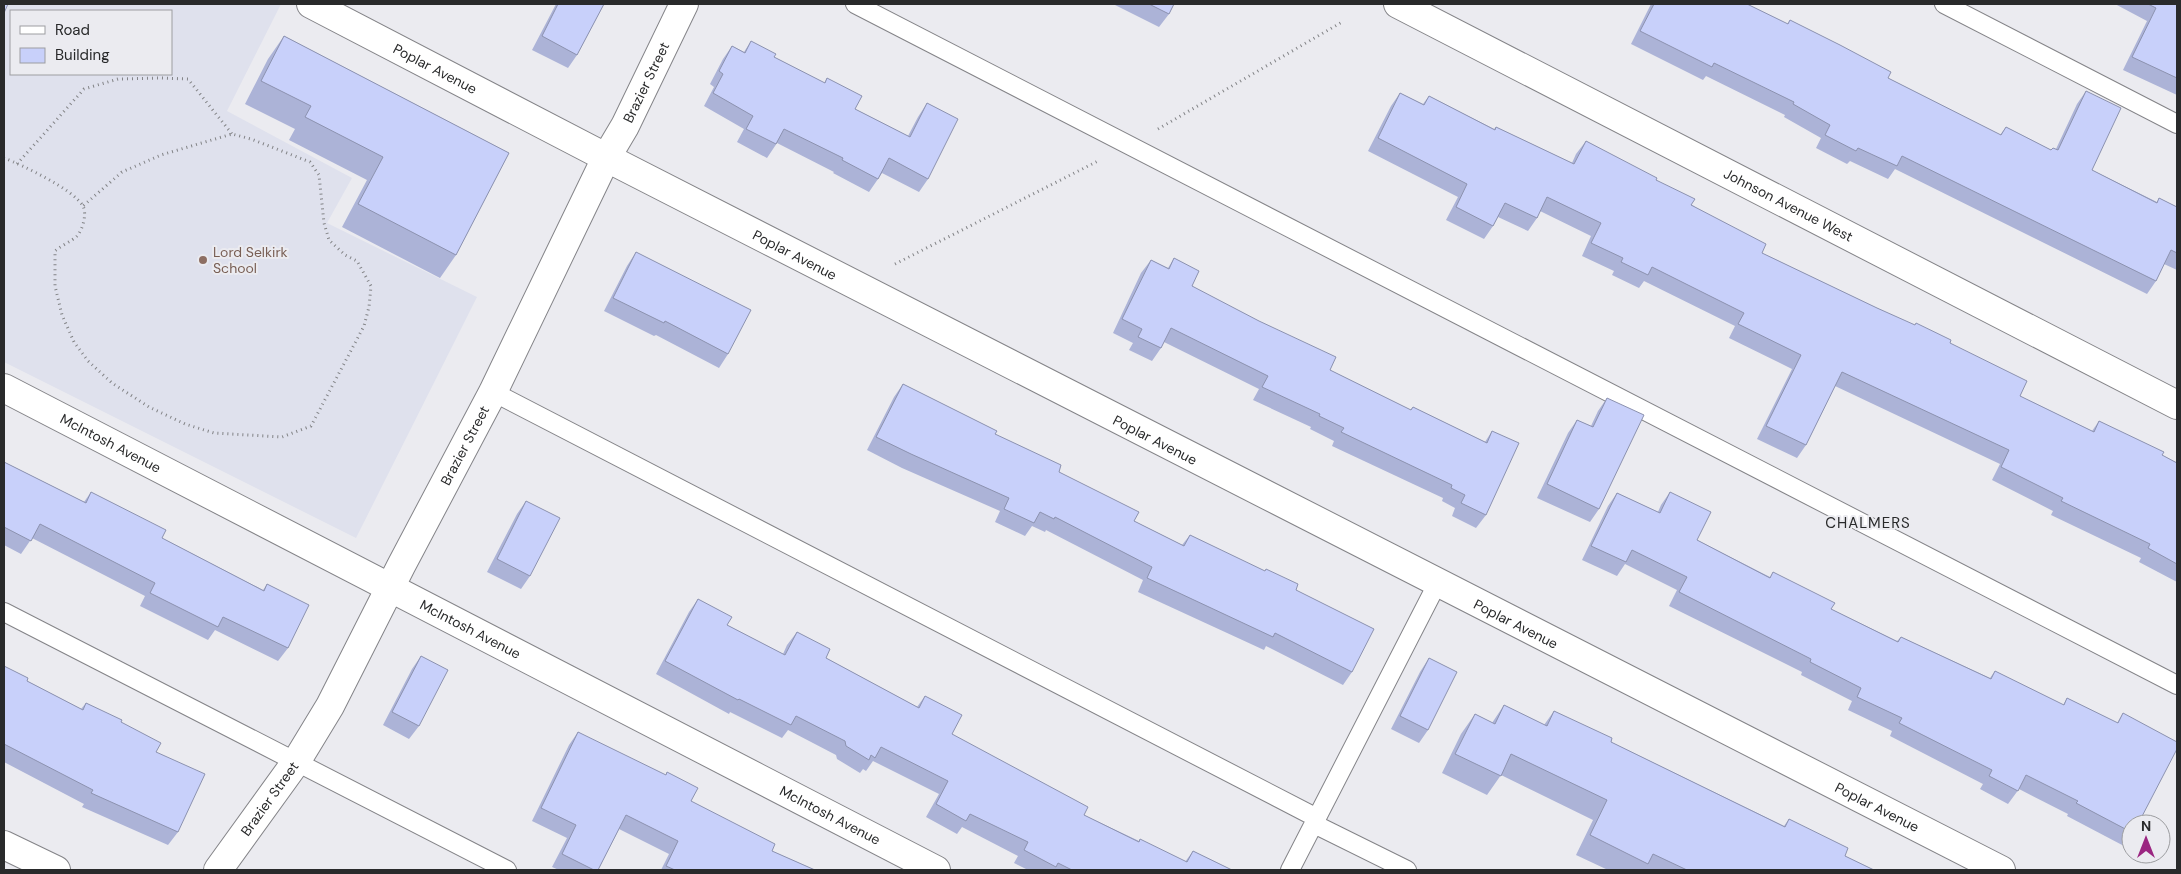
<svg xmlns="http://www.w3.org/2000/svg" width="2181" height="874" viewBox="0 0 2181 874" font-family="'DM Sans',sans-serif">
  <rect width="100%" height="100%" fill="#ebebf0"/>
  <!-- built -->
  <path fill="#dfe1ed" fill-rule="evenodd" d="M4 4H281L227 111 352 178 327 223 477 297 356 538 4 362ZM11 11H171V74H11Z"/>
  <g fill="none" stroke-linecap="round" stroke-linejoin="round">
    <defs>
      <path id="service" d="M855 4 2177 685
        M1944 4 2177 124
        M493 392 1317 818
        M4 612 507 870
        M1314 824 1407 870
        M1290 870 1437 584"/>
      <g id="minor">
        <path id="s1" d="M311 4C872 297 1436 584 2001 870"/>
        <path id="s2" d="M4 388 936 870"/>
        <path d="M4 845 56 870"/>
        <path id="s3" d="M218 870 296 762 330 706 401 566 493 392 606 158 625 126 684 4"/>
      </g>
      <g id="secondary">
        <path id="s4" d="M1398 4 2177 405"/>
      </g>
    </defs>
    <!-- service casing -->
    <use href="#service" stroke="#848488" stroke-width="20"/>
    <!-- minor casing -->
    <use href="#minor" stroke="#848488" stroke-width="30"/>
    <!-- secondary casing -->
    <use href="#secondary" stroke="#848488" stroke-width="30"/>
    <!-- path -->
    <path stroke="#828386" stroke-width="3" stroke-dasharray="1 4" stroke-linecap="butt" d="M1158 129 1342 22
      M4 158C22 165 73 189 83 206 87 214 83 229 77 236 72 241 62 245 55 251V286L62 315 74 342 88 361 112 383 149 407 185 424 214 433 282 437 311 426 364 326 369 307 371 286 357 261 345 255 329 240 324 223 319 175 310 162 251 139 232 134 161 155 122 172 83 206
      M17 164 84 89 118 79 161 78 188 79 232 134
      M895 264 1098 161"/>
    <!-- service -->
    <use href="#service" stroke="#fff" stroke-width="18"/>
    <!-- minor -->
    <use href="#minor" stroke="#fff" stroke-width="28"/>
    <!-- secondary -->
    <use href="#secondary" stroke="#fff" stroke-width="28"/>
  </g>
  <!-- wall -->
  <path fill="#acb3d7" d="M556 4H604L577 55 568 68 532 50Z
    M1113 4H1174L1169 14 1159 27Z
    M1651 4H1747L1787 24 1790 20 1888 78 2000 135 2006 127 2051 150 2056 149 2077 104 2086 91 2092 170 2157 202 2159 198 2177 207V270L2164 264 2156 281 2147 294 1895 169 1888 179 1850 161 1847 164 1816 148 1821 138 1784 117 1785 115 1706 76 1703 80 1631 44Z
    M2115 4H2177V95L2123 70 2147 21Z
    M284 36 509 153 456 255 440 278 342 227 367 180 289 140 295 129 245 104 268 59Z
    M751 41 774 57 824 83 827 78 855 109 908 136 918 117 927 103 928 179 919 192 882 173 878 179 869 192 833 173 834 172 777 143 767 158 737 142 744 129 704 106 714 87 710 84 723 59 732 46 744 52Z
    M1400 93 1423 104 1429 96 1494 129 1496 127 1572 163 1576 154 1586 141 1656 180 1762 253 1950 343 2020 396 2092 431 2099 421 2177 463V582L2139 562 2141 558 2051 515 2053 511 1992 480 2000 464 1835 386 1806 445 1797 458 1757 439 1792 369 1729 338 1735 326 1644 281 1639 288 1612 275 1614 271 1582 256 1591 236 1540 211 1537 218 1528 231 1498 217 1493 226 1484 239 1446 220 1458 197 1368 151 1391 106Z
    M636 252 728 354 719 368 656 335 654 336 604 311 627 266Z
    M1174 258 1192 286 1330 370 1410 410 1413 407 1485 442 1492 431 1486 515 1476 528 1452 516 1455 508 1442 501 1443 498 1332 446 1334 441 1310 429 1311 427 1253 400 1259 389 1164 342 1161 348 1152 361 1129 350 1133 343 1113 333 1141 273 1151 260 1168 268Z
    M903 384 995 434 1059 472 1134 521 1182 545 1190 535 1296 590 1352 672 1343 685 1266 646 1264 650 1138 592 1143 580 1046 530 1045 532 1032 526 1025 536 995 522 1000 511 902 468 867 450 894 397Z
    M1607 398 1599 509 1590 522 1537 498 1568 433 1577 420 1591 426 1598 411Z
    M4 462 84 502 91 492 162 538 263 590 267 584 288 648 278 661 215 630 208 640 140 606 145 596 32 538 21 554 4 545Z
    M1670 492 1697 540 1770 577 1773 572 1831 609 1897 641 1901 637 1990 678 1995 671 2063 705 2067 698 2117 723 2123 713 2131 824V836L2124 846 2067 816 2068 814 2019 789 2008 804 1980 789 1983 784 1890 736 1892 731 1848 710 1852 701 1801 675 1802 672 1669 606 1677 590 1625 564 1617 576 1582 560 1608 506 1617 493 1658 512 1661 505Z
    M526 501 530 576 521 589 487 572 517 514Z
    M698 599 727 625 783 654 787 645 797 632 826 658 917 707 925 696 952 734 1084 815 1139 841 1185 862 1193 851 1232 870H1028L1014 863 1018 856 962 827 957 834 926 817 939 794 873 761 866 771 863 769 860 773 837 759 836 755 788 730 782 738 730 712 729 714 656 674 689 612Z
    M421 656 419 726 409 739 383 725 412 669Z
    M1429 658 1428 730 1419 743 1391 729 1420 672Z
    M4 666 27 681 81 709 86 703 121 722 156 752 178 832 168 845 82 807 84 804 4 762Z
    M1504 705 1544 725 1554 711 1611 742 1784 826 1789 819 1845 856 1874 870H1608L1576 855 1593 820 1501 775 1487 795 1442 773 1461 734 1475 714 1492 723Z
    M578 732 772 851 815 870H661L669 854 619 829 598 870H559L552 867 567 838 532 821 569 745Z"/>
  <!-- building -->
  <path fill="#c8d0fa" stroke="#8c92af" d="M4 4H8L4 13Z
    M558 4H604L577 55 542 36Z
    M1149 4H1174L1169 14Z
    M1654 4H1747L1788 24 1790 20 1840 45 1891 72 1888 78 2001 135 2006 127 2051 150 2053 148 2058 150 2086 91 2121 108 2092 170 2157 203 2159 198 2177 207V253L2171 250 2156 281 1902 156 1897 166 1858 148 1856 151 1825 135 1830 125 1793 104 1794 102 1714 63 1712 67 1640 31Z
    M2148 4H2177V78L2132 57 2156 8Z
    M284 36 509 153 456 255 358 204 383 157 305 117 311 106 261 81Z
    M751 41 776 54 774 57 825 83 827 78 862 96 855 109 910 137 927 103 958 119 928 179 889 158 878 179 842 160 843 158 784 129 776 144 746 129 753 116 713 93 723 74 719 71 732 46 745 53Z
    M1400 93 1424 105 1429 96 1495 130 1496 127 1574 164 1586 141 1657 178 1656 180 1695 199 1691 205 1766 244 1762 253 1877 308 1915 325 1916 323 1951 340 1950 343 2027 381 2020 396 2094 432 2099 421 2164 452 2162 455 2177 463V564L2148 548 2150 544 2061 501 2063 498 2001 467 2009 450 1842 372 1806 445 1766 426 1801 355 1738 324 1744 313 1652 267 1648 275 1621 262 1623 258 1591 243 1601 223 1547 197 1537 218 1505 203 1493 226 1456 207 1467 184 1378 138Z
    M636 252 751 310 728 354 665 321 664 323 613 298Z
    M1174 258 1199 271 1192 286 1259 321 1336 357 1330 370 1411 410 1413 407 1487 443 1492 431 1519 443 1486 515 1461 503 1465 495 1451 488 1452 485 1341 432 1344 428 1319 416 1320 414 1262 387 1268 376 1171 328 1161 348 1138 337 1142 329 1122 319 1151 260 1169 269Z
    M903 384 997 431 995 434 1061 465 1059 472 1139 512 1134 521 1184 546 1190 535 1265 571 1266 569 1298 584 1296 590 1374 629 1352 672 1275 633 1273 637 1147 578 1152 567 1055 517 1054 519 1040 512 1034 523 1004 509 1009 498 911 454 876 437Z
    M1607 398 1644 415 1599 509 1547 484 1577 420 1593 427Z
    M4 462 86 503 91 492 166 530 162 538 264 591 267 584 309 605 288 648 223 617 218 627 150 593 155 583 40 524 31 541 4 527Z
    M1670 492 1711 512 1697 540 1770 578 1773 572 1835 603 1831 609 1898 642 1901 637 1991 679 1995 671 2064 705 2067 698 2118 723 2123 713 2177 742V749L2138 824H2131V832L2076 803 2078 801 2026 775 2018 791 1989 776 1992 770 1899 723 1902 718 1857 697 1861 688 1810 662 1811 659 1679 592 1687 577 1632 550 1626 562 1591 546 1617 493 1660 513Z
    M526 501 560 518 530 576 497 559Z
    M698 599 732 617 727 625 785 655 797 632 830 649 826 658 919 708 925 696 962 715 952 734 1088 807 1084 815 1139 842 1140 839 1187 862 1193 851 1232 870H1072L1058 863 1056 867 1024 850 1028 842 970 814 966 821 936 804 948 781 881 747 875 758 871 755 869 760 846 746 845 741 796 716 791 725 739 699 738 700 665 661Z
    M421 656 448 670 419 726 392 712Z
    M1429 658 1457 672 1428 730 1400 716Z
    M4 666 28 678 27 681 83 710 86 703 122 720 121 722 161 743 156 752 205 774 178 832 91 793 93 790 4 744Z
    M1504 705 1547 726 1554 711 1612 738 1611 742 1785 827 1789 819 1848 848 1845 856 1874 870H1687L1653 854 1648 864 1590 835 1607 800 1511 754 1501 776 1455 754 1475 714 1495 724Z
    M578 732 666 775 667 772 698 788 691 801 775 844 772 851 815 870H675L666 866 678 841 626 815 598 870H594L562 854 576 825 541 808Z"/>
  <!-- markers -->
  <circle fill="#8d6e63" stroke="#ebebf0" stroke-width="2" cx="203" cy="260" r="5"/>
  <g text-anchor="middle" stroke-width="4" stroke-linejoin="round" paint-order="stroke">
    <!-- street labels -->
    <g font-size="14" fill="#292a2b" stroke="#ebebf0">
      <text dy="5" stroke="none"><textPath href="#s1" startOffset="140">Poplar Avenue</textPath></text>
      <text dy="5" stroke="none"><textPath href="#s3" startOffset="898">Brazier Street</textPath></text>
      <text dy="5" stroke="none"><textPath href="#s4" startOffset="439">Johnson Avenue West</textPath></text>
      <text dy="5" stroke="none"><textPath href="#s1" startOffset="545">Poplar Avenue</textPath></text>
      <text dy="5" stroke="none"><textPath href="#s1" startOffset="950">Poplar Avenue</textPath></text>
      <text dy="5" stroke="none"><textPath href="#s2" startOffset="120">McIntosh Avenue</textPath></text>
      <text dy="5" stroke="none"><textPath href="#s3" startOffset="492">Brazier Street</textPath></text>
      <text dy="5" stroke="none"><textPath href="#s1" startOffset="1355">Poplar Avenue</textPath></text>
      <text dy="5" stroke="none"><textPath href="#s2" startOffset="525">McIntosh Avenue</textPath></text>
      <text dy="5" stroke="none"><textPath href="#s3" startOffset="88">Brazier Street</textPath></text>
      <text dy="5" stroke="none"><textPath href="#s1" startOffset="1760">Poplar Avenue</textPath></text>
      <text dy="5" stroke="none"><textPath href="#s2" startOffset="930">McIntosh Avenue</textPath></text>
    </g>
    <!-- education labels -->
    <g font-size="14" fill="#785e54" stroke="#ebebf0" text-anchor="start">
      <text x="213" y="257">Lord Selkirk<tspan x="213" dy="16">School</tspan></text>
    </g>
    <!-- neighbourhood labels -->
    <g font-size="15" letter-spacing="1" fill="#292a2b" stroke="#ebebf0">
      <text x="1868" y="528">CHALMERS</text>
    </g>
  </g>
  <!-- border -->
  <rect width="2181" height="874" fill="none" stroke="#292a2b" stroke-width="10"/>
  <!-- legend -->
  <rect x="10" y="10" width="162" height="65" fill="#ebebf0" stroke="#9d9ea1"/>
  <rect x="20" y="26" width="25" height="8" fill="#ffffff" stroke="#9d9ea1"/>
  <text x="55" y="35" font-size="15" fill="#292a2b">Road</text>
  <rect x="20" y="48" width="25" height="15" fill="#c8d0fa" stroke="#9d9ea1"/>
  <text x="55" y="60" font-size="15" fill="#292a2b">Building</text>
  <!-- north arrow -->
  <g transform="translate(2146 839)"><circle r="24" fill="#ebebf0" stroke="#9d9ea1"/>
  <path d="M0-4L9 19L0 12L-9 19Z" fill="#9b2681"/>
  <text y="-8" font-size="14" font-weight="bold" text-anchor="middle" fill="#292a2b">N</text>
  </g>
</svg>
